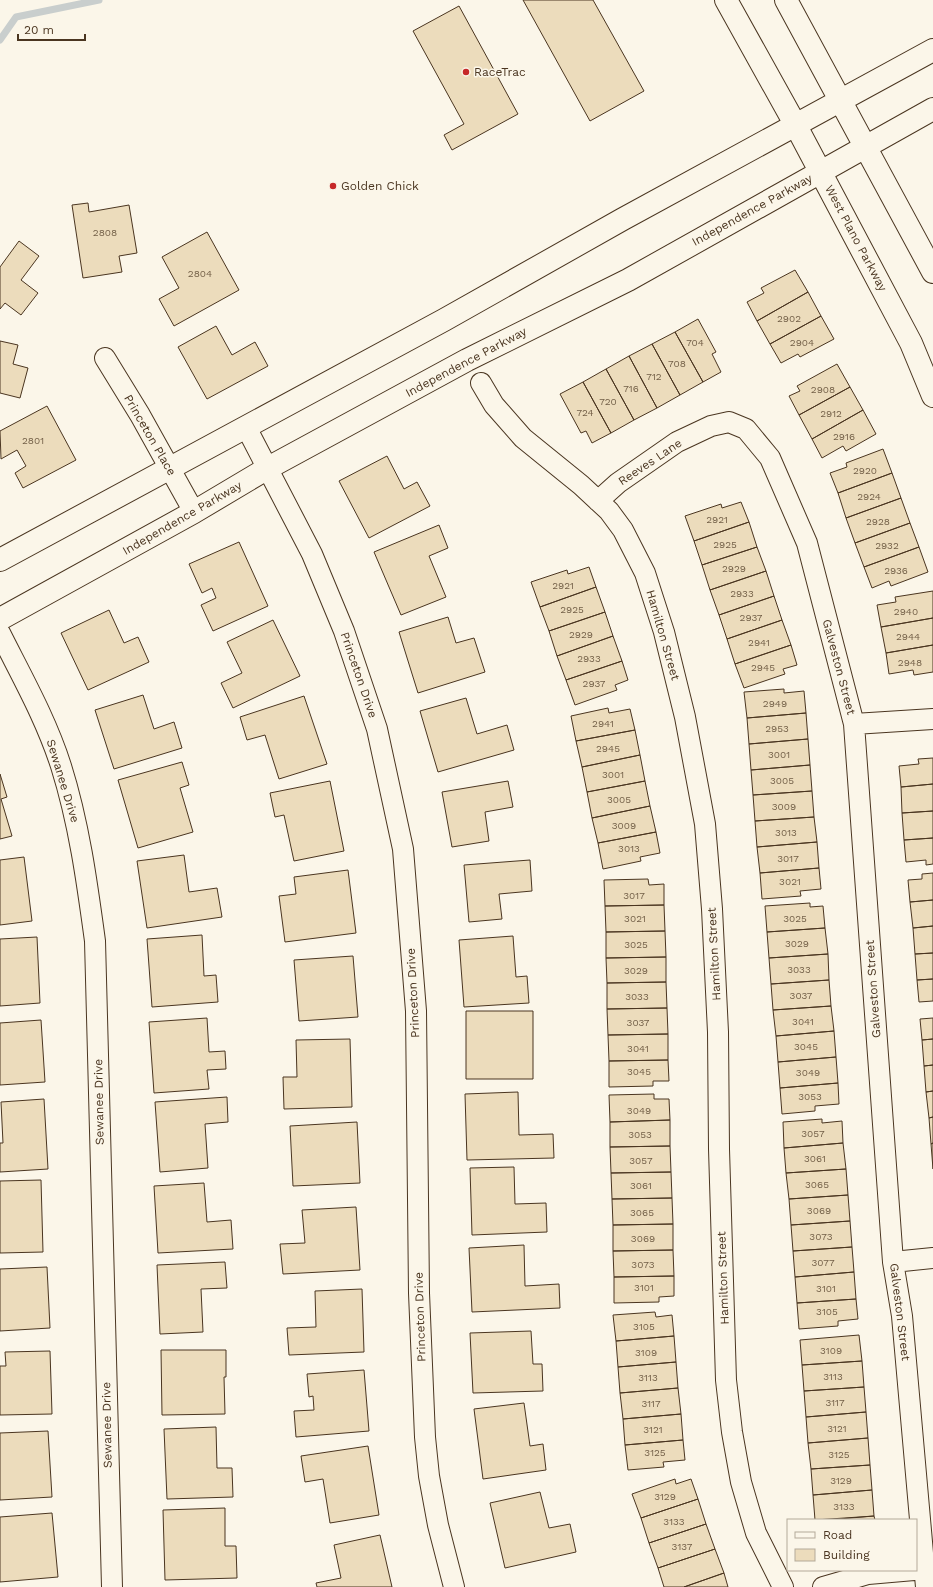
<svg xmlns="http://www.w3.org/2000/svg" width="933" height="1587" viewBox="0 0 933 1587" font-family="'Work Sans',sans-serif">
  <rect width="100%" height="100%" fill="#fbf6e9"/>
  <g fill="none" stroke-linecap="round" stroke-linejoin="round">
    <!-- stream -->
    <path stroke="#c9cecd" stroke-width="7" d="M0 40 16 17 99 0"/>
  </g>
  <!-- building -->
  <path fill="#ecdcbc" stroke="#4a3520" d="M523 0H593L644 91 590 121Z
    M459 6 518 114 452 150 444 135 464 124 413 31Z
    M88 203 89 212 129 205 137 253 119 256 122 272 83 278 72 205Z
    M207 232 239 290 174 326 159 299 179 288 162 257Z
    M19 241 39 256 21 280 38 293 21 315 5 303 0 309V267Z
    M795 270 808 292 757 321 747 302 764 293 761 288Z
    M808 292 821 316 770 344 757 321Z
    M821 316 834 339 800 357 798 354 781 363 770 344Z
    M698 319 716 352 712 354 721 372 703 382 675 332Z
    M216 326 232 355 255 342 268 366 207 399 178 347Z
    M675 332 703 382 680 395 652 344Z
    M0 341 18 345 13 364 28 368 20 398 0 393Z
    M652 344 680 395 657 408 629 356Z
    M629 356 657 408 634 420 606 369Z
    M837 364 850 387 799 415 789 396 800 391 797 386Z
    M606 369 634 420 611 433 583 382Z
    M583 382 611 433 592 443 586 431 581 433 560 394Z
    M850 387 863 410 812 439 799 415Z
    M47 406 76 460 23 488 15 473 26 466 17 450 1 459 0 431Z
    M863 410 876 434 846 451 843 446 822 458 812 439Z
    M883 449 892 473 838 493 830 473 847 467 846 463Z
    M387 456 404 489 417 482 430 506 369 538 339 481Z
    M892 473 901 498 846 518 838 493Z
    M901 498 910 523 855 543 846 518Z
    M741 502 749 522 694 541 685 516 721 504 722 508Z
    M749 522 757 547 702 565 694 541Z
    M910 523 919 547 864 567 855 543Z
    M439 525 448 548 429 556 446 597 401 615 374 552Z
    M239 542 268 606 213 631 201 605 216 598 212 588 202 593 189 564Z
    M757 547 766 571 710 590 702 565Z
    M919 547 928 572 891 586 889 581 872 588 864 567Z
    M589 567 596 587 540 607 531 582 567 570 568 574Z
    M766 571 774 596 719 615 710 590Z
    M596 587 605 612 549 631 540 607Z
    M933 591V618L881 627 877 605 896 602 895 597Z
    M774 596 782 620 727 639 719 615Z
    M109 610 124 643 138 637 149 662 88 690 61 633Z
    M605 612 613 636 557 656 549 631Z
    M448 617 456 643 474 638 485 672 418 693 399 632Z
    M933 618V645L886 653 881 627Z
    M273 620 300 676 233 708 221 683 242 673 227 642Z
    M782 620 791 645 735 664 727 639Z
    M613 636 622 661 566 680 557 656Z
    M791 645 797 665 783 669 785 674 744 688 735 664Z
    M933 645V672L914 675 913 670 889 674 886 653Z
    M622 661 628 680 615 685 617 690 575 705 566 680Z
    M784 689V693L804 691 806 713 747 718 744 692Z
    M143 695 154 729 174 722 182 748 114 769 95 710Z
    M304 696 327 764 279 779 265 735 247 740 240 717Z
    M466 698 477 734 507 725 514 750 438 772 420 711Z
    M608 708 609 713 630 709 635 730 576 741 571 716Z
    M806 713 808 739 749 744 747 718Z
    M635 730 640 755 582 767 576 741Z
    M808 739 810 765 751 770 749 744Z
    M640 755 645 781 587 792 582 767Z
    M933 758V784L901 787 899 766 919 764 918 759Z
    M182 762 189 785 180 788 193 832 138 848 118 780Z
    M810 765 812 791 753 795 751 770Z
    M0 774 7 797 1 799 12 836 0 839Z
    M330 781 344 851 294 861 284 815 275 817 270 793Z
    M508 781 513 807 485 812 489 841 452 847 442 792Z
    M645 781 650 806 592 818 587 792Z
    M933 784V811L902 813 901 787Z
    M812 791 814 817 755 821 753 795Z
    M650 806 656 832 598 843 592 818Z
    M933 811V838L904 840 902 813Z
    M814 817 817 842 757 847 755 821Z
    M656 832 660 853 640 857 641 861 603 869 598 843Z
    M933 838V864L926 865V860L906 862 904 840Z
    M817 842 819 868 760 873 757 847Z
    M184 855 189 892 217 888 222 917 147 928 137 861Z
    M24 857 32 921 0 925V860Z
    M530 860 532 891 499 894 502 919 469 922 464 865Z
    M819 868 821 889 800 891 801 896 762 899 760 873Z
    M348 870 356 933 285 942 279 896 296 894 294 877Z
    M933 873V900L910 902 908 880 922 879V874Z
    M648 879 649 885 664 884V905L605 906 604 880Z
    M933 900V926L913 928 910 902Z
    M810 903V907L823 906 825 928 767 932 765 906Z
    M664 905 665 931 606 932 605 906Z
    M933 926V953L915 954 913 928Z
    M825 928 828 954 769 958 767 932Z
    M665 931 666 957 606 958V932Z
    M202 935 204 976 216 975 218 1002 152 1007 147 939Z
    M513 936 516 977 527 976 529 1003 464 1007 459 940Z
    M37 937 40 1003 0 1006V939Z
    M933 953V979L917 980 915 954Z
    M828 954 829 980 771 984 769 958Z
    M353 956 358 1017 299 1021 294 960Z
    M666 957V982L607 983 606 958Z
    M933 979V1001L919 1002 917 980Z
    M829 980 831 1006 773 1010 771 984Z
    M666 982 667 1008 607 1009V983Z
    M831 1006 834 1031 776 1036 773 1010Z
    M667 1008 668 1034 608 1035 607 1009Z
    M466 1011H533V1079H466Z
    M207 1018 209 1052 225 1051 226 1069 207 1070 209 1089 154 1093 149 1022Z
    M933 1018V1039L922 1040 920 1019Z
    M41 1020 45 1082 0 1085V1023Z
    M834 1031 836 1057 778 1062 776 1036Z
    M668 1034V1060L609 1061 608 1035Z
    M350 1039 352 1107 284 1109 283 1077H297L296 1040Z
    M933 1039V1065L924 1066 922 1040Z
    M836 1057 838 1083 780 1088 778 1062Z
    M668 1060 669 1081H653V1086L609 1087V1061Z
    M933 1065V1091L926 1092 924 1066Z
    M838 1083 839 1104 815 1106V1111L782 1114 780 1088Z
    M933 1091V1117L929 1118 926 1092Z
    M518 1092 519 1135 553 1134 554 1158 467 1160 465 1094Z
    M654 1094V1099H669L670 1120 610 1122 609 1095Z
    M227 1097 228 1122 205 1124 208 1168 160 1172 155 1102Z
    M44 1099 48 1169 0 1172V1143H3L1 1102Z
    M933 1117V1143L931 1144 929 1118Z
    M822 1119V1123L842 1121 843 1143 784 1148 783 1122Z
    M670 1120V1146L610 1147V1122Z
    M357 1122 360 1183 293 1186 290 1126Z
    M843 1143 846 1169 786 1173 784 1148Z
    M933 1143V1169L931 1144Z
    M670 1146 671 1172 611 1173 610 1147Z
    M514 1167 515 1204 546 1203 547 1232 472 1235 470 1168Z
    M846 1169 848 1195 789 1199 786 1173Z
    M671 1172 672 1198 612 1199 611 1173Z
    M41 1180 43 1252 0 1253V1181Z
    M204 1183 207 1222 231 1220 233 1249 158 1253 154 1186Z
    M848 1195 850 1221 791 1225 789 1199Z
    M672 1198 673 1224 613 1225 612 1199Z
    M356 1207 360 1270 283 1274 280 1244 305 1243 302 1210Z
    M850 1221 852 1247 793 1251 791 1225Z
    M673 1224V1250L613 1251V1225Z
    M524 1245 525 1286 559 1284 560 1308 472 1312 469 1248Z
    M852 1247 854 1272 795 1277 793 1251Z
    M673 1250 674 1276 614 1277 613 1251Z
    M225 1262 227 1288 201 1289 203 1332 160 1334 157 1265Z
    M47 1267 50 1328 0 1331V1269Z
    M854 1272 856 1299 797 1303 795 1277Z
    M674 1276V1296L659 1297V1302L614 1303V1277Z
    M362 1289 364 1352 289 1355 287 1328 316 1327 315 1291Z
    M856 1299 858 1319 838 1321V1326L799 1329 797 1303Z
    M655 1312 656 1317 672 1315 674 1336 616 1341 613 1315Z
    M531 1331 533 1364H542L543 1391 473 1393 470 1333Z
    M859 1335 862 1361 802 1365 800 1340Z
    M674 1336 676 1362 618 1367 616 1341Z
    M161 1350H226V1377H224L225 1414 162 1415Z
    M50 1351 52 1414 0 1415V1366H6L5 1352Z
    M862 1361 864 1387 804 1391 802 1365Z
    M676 1362 678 1388 620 1393 618 1367Z
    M364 1370 369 1431 296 1437 294 1411 314 1410 313 1396 309 1397 307 1374Z
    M864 1387 866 1412 806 1417 804 1391Z
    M678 1388 681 1414 623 1419 620 1393Z
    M524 1403 530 1446 543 1444 546 1470 483 1479 474 1409Z
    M866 1412 868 1438 808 1443 806 1417Z
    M681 1414 683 1440 625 1445 623 1419Z
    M216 1427 217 1468H232L233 1497 167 1499 164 1429Z
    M48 1431 52 1497 0 1500V1433Z
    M868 1438 870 1465 811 1469 808 1443Z
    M683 1440 685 1460 663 1462 664 1467 628 1470 625 1445Z
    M368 1446 379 1515 330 1523 323 1479 305 1482 301 1456Z
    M870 1465 872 1490 813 1495 811 1469Z
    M675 1479 676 1484 691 1479 698 1499 641 1518 632 1494Z
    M872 1490 874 1516 815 1520 813 1495Z
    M540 1492 549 1528 570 1524 576 1552 505 1568 490 1503Z
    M698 1499 706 1524 649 1543 641 1518Z
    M225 1508V1546H236L237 1578 165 1580 163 1510Z
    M52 1513 58 1577 0 1582V1517Z
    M874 1516 875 1520H827Z
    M706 1524 715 1549 658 1568 649 1543Z
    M380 1535 392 1587H317L316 1583 341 1578 334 1545Z
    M715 1549 724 1573 684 1587H664L658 1568Z
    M724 1573 728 1587H684Z"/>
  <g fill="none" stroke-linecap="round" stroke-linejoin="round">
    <defs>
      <path id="street" d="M105 358 140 415 194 512
        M481 383 494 405 523 438 581 485 609 511 623 530 645 573 664 632 685 717 705 824 712 909 718 1032 719 1149 726 1380 732 1432 741 1482 756 1533 783 1587
        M246 427 312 554 344 631 377 729 403 849 416 1011 419 1293 425 1437 429 1476 438 1525 454 1587
        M598 501 618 483 677 442 711 426 729 422 746 429 770 458 807 543 854 724 893 1262 902 1316 926 1587
        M0 633C22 677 46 719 61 766 79 823 87 882 95 941L112 1587
        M854 724 933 719
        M893 1262 933 1258
        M823 1587 868 1574 914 1570"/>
      <path id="secondary" d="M726 0 795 124 911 343 933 396
        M786 0 933 272
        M0 560 444 320 623 219 933 50
        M0 619 194 512 268 468 467 360 628 280 933 109"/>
    </defs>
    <!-- street casing -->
    <use href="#street" stroke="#4a3520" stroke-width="22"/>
    <!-- secondary casing -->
    <use href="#secondary" stroke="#4a3520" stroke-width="24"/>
    <!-- street -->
    <use href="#street" stroke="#fbf6e9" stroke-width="20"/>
    <!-- secondary -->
    <use href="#secondary" stroke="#fbf6e9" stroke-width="22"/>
  </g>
  <!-- markers -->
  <g fill="#c62828" stroke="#fbf6e9" stroke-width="1.5">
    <circle cx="466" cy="72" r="4"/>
    <circle cx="333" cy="186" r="4"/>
  </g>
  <g text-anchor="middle" stroke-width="3" stroke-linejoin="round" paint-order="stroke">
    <!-- number labels -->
    <g font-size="10" fill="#725f47">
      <text x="105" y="236">2808</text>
      <text x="200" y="277">2804</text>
      <text x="789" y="322">2902</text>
      <text x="695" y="346">704</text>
      <text x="802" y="346">2904</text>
      <text x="677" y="367">708</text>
      <text x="654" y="380">712</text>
      <text x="631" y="392">716</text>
      <text x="823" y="393">2908</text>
      <text x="608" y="405">720</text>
      <text x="585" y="416">724</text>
      <text x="831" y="417">2912</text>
      <text x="844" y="440">2916</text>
      <text x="33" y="444">2801</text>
      <text x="865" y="474">2920</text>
      <text x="869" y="500">2924</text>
      <text x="717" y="523">2921</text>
      <text x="878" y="525">2928</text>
      <text x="725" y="548">2925</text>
      <text x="887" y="549">2932</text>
      <text x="734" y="572">2929</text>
      <text x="896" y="574">2936</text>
      <text x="563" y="589">2921</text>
      <text x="742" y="597">2933</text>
      <text x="572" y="613">2925</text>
      <text x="906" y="615">2940</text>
      <text x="751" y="621">2937</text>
      <text x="581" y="638">2929</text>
      <text x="908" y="640">2944</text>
      <text x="759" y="646">2941</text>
      <text x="589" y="662">2933</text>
      <text x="910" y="666">2948</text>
      <text x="763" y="671">2945</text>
      <text x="594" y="687">2937</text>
      <text x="775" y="707">2949</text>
      <text x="603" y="727">2941</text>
      <text x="777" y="732">2953</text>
      <text x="608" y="752">2945</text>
      <text x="779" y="758">3001</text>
      <text x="613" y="778">3001</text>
      <text x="782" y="784">3005</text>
      <text x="619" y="803">3005</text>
      <text x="784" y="810">3009</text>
      <text x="624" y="829">3009</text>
      <text x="786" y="836">3013</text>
      <text x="629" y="852">3013</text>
      <text x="788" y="862">3017</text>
      <text x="790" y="885">3021</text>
      <text x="634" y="899">3017</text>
      <text x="635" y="922">3021</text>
      <text x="795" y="922">3025</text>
      <text x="797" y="947">3029</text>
      <text x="636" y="948">3025</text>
      <text x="799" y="973">3033</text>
      <text x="636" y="974">3029</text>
      <text x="801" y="999">3037</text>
      <text x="637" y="1000">3033</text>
      <text x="803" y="1025">3041</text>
      <text x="638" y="1026">3037</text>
      <text x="806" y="1050">3045</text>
      <text x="638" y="1052">3041</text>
      <text x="639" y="1075">3045</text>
      <text x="808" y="1076">3049</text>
      <text x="810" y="1100">3053</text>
      <text x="639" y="1114">3049</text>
      <text x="813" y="1137">3057</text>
      <text x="640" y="1138">3053</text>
      <text x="815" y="1162">3061</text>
      <text x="641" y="1164">3057</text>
      <text x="817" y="1188">3065</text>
      <text x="641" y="1189">3061</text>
      <text x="819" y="1214">3069</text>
      <text x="642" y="1216">3065</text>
      <text x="821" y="1240">3073</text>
      <text x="643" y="1242">3069</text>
      <text x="823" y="1266">3077</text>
      <text x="643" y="1268">3073</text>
      <text x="644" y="1291">3101</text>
      <text x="826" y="1292">3101</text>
      <text x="827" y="1315">3105</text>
      <text x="644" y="1330">3105</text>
      <text x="831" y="1354">3109</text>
      <text x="646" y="1356">3109</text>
      <text x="833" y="1380">3113</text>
      <text x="648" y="1381">3113</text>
      <text x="835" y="1406">3117</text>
      <text x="651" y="1407">3117</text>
      <text x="837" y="1432">3121</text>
      <text x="653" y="1433">3121</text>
      <text x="655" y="1456">3125</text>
      <text x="839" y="1458">3125</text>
      <text x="841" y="1484">3129</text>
      <text x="665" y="1500">3129</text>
      <text x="844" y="1510">3133</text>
      <text x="674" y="1525">3133</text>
      <text x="682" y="1550">3137</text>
    </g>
    <!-- poi labels -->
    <g font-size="12" fill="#4a3520" stroke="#fbf6e9" text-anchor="start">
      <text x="474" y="76">RaceTrac</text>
      <text x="341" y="190">Golden Chick</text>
    </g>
    <!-- street labels -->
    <g font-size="12" fill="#4a3520" stroke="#fbf6e9">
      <text transform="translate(752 210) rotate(-29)" y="4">Independence Parkway</text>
      <text transform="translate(856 238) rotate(62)" y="4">West Plano Parkway</text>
      <text transform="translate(466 362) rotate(-28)" y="4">Independence Parkway</text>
      <text transform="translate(150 435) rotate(60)" y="4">Princeton Place</text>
      <text transform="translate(650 462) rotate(-34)" y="4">Reeves Lane</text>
      <text transform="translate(182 518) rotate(-30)" y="4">Independence Parkway</text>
      <text transform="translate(663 635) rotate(74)" y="4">Hamilton Street</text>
      <text transform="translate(839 667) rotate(75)" y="4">Galveston Street</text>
      <text transform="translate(359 675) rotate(71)" y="4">Princeton Drive</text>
      <text transform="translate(63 781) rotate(73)" y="4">Sewanee Drive</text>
      <text transform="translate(714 954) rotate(-93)" y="4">Hamilton Street</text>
      <text transform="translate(873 989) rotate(-94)" y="4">Galveston Street</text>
      <text transform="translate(413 993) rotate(-93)" y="4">Princeton Drive</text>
      <text transform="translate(99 1102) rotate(-91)" y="4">Sewanee Drive</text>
      <text transform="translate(723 1278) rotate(-92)" y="4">Hamilton Street</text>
      <text transform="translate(900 1312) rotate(83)" y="4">Galveston Street</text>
      <text transform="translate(420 1317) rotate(-92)" y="4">Princeton Drive</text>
      <text transform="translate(107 1425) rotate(-91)" y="4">Sewanee Drive</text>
    </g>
  </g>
  <!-- legend -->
  <rect x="787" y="1519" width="130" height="52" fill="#fbf6e9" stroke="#b4a999"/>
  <rect x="795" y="1532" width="20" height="6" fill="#fbf6e9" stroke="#b4a999"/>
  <text x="823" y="1539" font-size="12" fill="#4a3520">Road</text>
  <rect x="795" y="1549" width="20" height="12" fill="#ecdcbc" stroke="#b4a999"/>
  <text x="823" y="1559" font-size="12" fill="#4a3520">Building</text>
  <!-- scale -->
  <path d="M18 34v6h67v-6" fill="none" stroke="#4a3520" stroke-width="2"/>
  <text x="24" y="34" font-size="12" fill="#4a3520" stroke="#fbf6e9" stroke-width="3" paint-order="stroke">20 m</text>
</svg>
